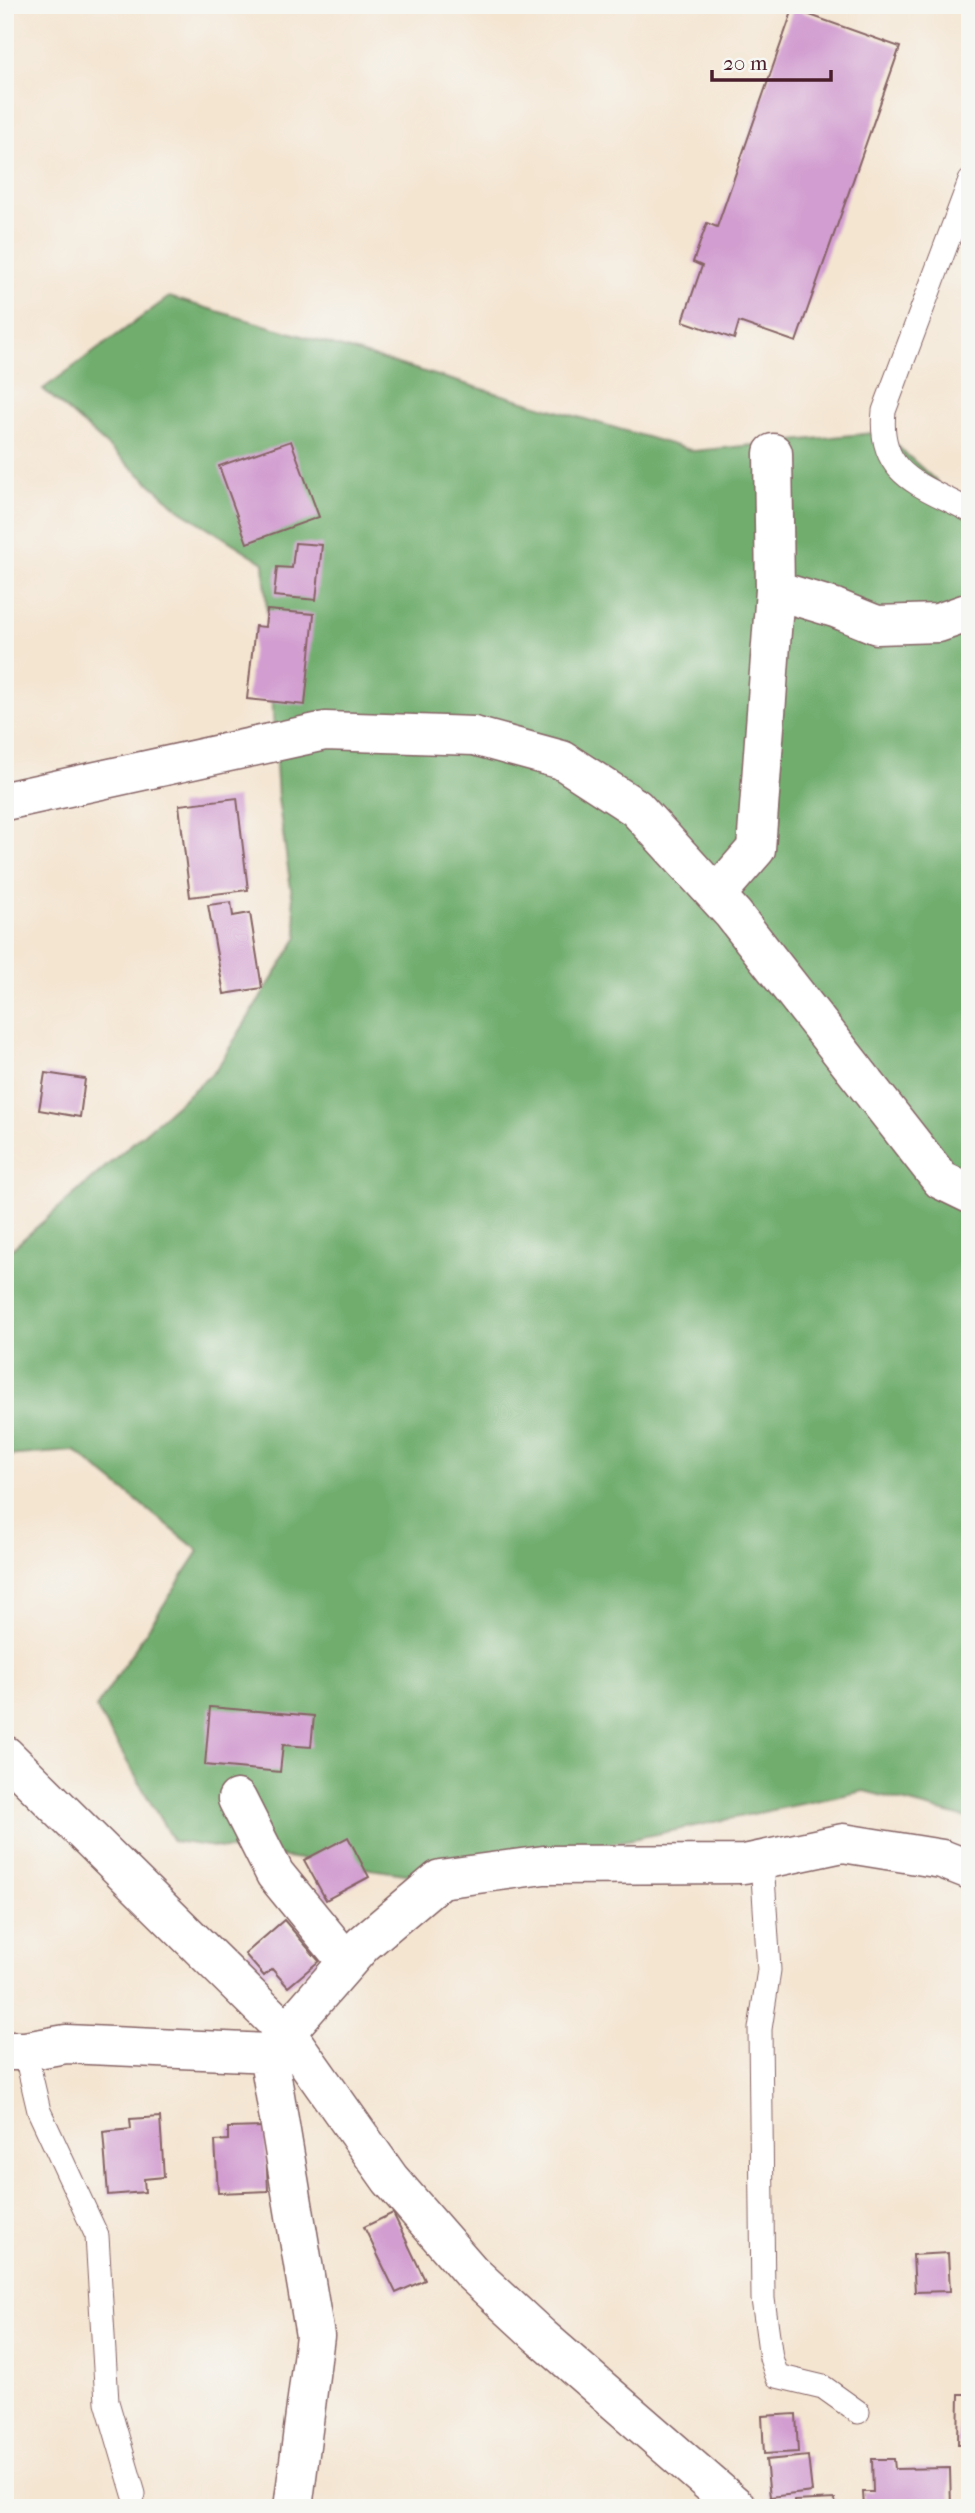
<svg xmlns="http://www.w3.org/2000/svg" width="975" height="2513" viewBox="0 0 975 2513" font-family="'IM FELL French Canon',serif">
  <rect width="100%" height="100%" fill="#f6f6f2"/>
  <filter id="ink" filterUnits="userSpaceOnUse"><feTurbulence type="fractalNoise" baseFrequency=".0143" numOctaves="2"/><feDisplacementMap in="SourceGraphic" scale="14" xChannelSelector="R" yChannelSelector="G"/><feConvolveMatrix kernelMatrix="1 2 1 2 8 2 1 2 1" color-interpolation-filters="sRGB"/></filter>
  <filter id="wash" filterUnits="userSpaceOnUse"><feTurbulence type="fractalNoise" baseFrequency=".00686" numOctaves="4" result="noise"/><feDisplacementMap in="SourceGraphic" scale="28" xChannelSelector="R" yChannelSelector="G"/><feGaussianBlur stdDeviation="1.57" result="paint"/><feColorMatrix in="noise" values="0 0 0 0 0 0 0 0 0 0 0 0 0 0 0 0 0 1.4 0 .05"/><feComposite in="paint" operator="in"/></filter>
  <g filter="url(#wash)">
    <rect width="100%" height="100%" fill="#f4e5d1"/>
    <!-- forest -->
    <path fill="#71ae6e" stroke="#5e664c" stroke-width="2" d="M169 297 694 451 882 432 970 512V1819L864 1791 440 1879 173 1841 96 1708 199 1551 75 1451 5 1456V1255L216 1070 298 937 278 799 264 563 180 510 43 389Z"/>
    <g id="blocks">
      <!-- building -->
      <path fill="#d29dd0" d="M793 9 900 47 796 342 739 322 734 339 683 321 702 266 693 262 707 223 717 227Z
        M291 441 319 517 247 543 219 466Z
        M295 543 322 545 316 600 274 596 277 567 292 568Z
        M267 610 314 614 305 705 247 699 255 626 265 627Z
        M237 798 248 890 190 897 179 805Z
        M231 902 233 916 250 913 262 988 224 994 208 905Z
        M45 1073 85 1079 80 1117 39 1110Z
        M210 1707 314 1716 311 1747 283 1745 280 1772 205 1765Z
        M348 1837 369 1877 326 1900 304 1860Z
        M284 1920 319 1961 288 1987 272 1969 264 1976 245 1954Z
        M160 2117 164 2177 144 2179 145 2192 108 2195 103 2132 131 2129 130 2119Z
        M265 2127 268 2191 218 2193 215 2141 228 2140V2128Z
        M393 2213 425 2280 396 2293 364 2227Z
        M948 2253 950 2291 915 2292 913 2255Z
        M959 2394H970V2444H958Z
        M796 2414 798 2452 764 2454 762 2416Z
        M808 2456 812 2492 770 2497 766 2460Z
        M872 2459H894L895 2469 950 2468 951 2508H864L863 2492H873Z
        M835 2499 836 2508H794V2501Z"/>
    </g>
  </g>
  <g filter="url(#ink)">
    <use href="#blocks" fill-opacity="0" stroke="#866465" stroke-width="2"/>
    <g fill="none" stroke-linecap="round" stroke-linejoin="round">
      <defs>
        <path id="lane" d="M970 181 884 411C877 477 923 485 970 511
          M762 1861 769 1970 760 2029 763 2299 771 2358 777 2376 823 2387 858 2412
          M25 2051 39 2111 97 2236 107 2402 134 2494"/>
        <path id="street" d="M773 453 775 590
          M5 801 325 731 474 736 562 760 636 808 733 914 941 1180 970 1194
          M716 895 756 849 775 590 835 608 877 625 938 623 970 612
          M5 1755 286 2032 390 2179 471 2272 540 2336 738 2508
          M237 1799 275 1874 347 1962
          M5 2051H25L66 2044 268 2053 363 1944 440 1879 544 1865 744 1864 843 1843 942 1859 970 1870
          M268 2053 315 2336 293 2508"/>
      </defs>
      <!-- lane casing -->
      <use href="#lane" stroke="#866465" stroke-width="25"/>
      <!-- street casing -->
      <use href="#street" stroke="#866465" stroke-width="41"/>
      <!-- lane -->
      <use href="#lane" stroke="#fff" stroke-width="23"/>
      <!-- street -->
      <use href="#street" stroke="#fff" stroke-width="38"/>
    </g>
  </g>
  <!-- margin -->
  <rect width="975" height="2513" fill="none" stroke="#f6f6f2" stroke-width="28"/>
  <!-- scale -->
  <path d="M712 70v10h119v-10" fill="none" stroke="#4a1f2b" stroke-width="3.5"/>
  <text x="723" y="70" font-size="21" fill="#4a1f2b" stroke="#f6f6f2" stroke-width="5" paint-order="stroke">20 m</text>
</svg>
